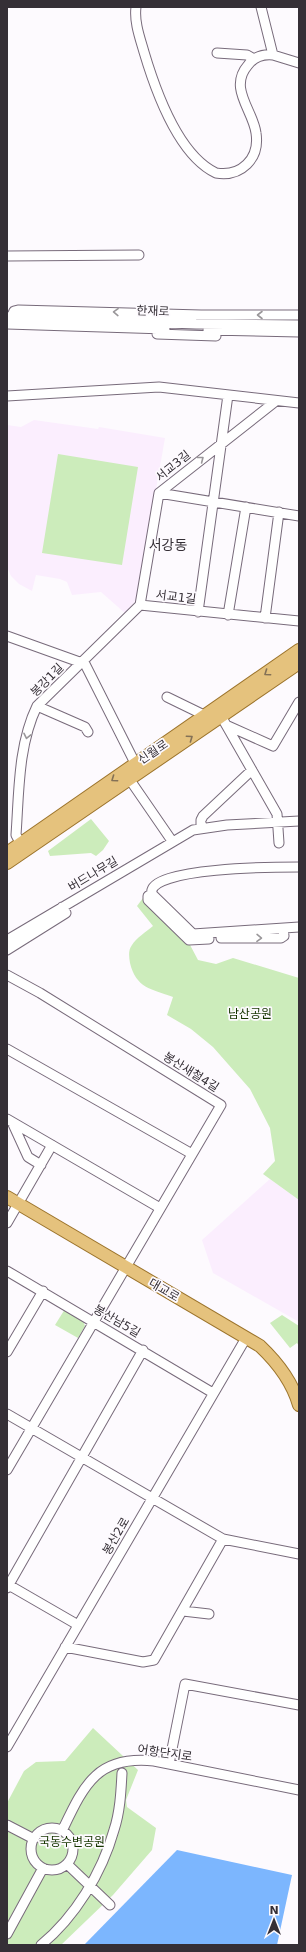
<svg xmlns="http://www.w3.org/2000/svg" width="306" height="1952" viewBox="0 0 306 1952" font-family="'DejaVu Sans','Noto Sans KR',sans-serif">
  <rect width="100%" height="100%" fill="#fdfafe"/>
  <!-- built -->
  <path fill="#fbeefe" d="M34 420 98 429 99 427 165 438 137 598 126 614 101 592 72 595 67 582 60 579 36 575 32 591 19 584 11 576 7 567V425L21 427Z
    M270 1179 299 1200V1322L213 1273 202 1240Z"/>
  <!-- green -->
  <path fill="#ccecbb" d="M58 454 138 467 122 565 42 553Z
    M91 819 109 841 103 850 96 856 91 853 50 856 48 851Z
    M143 898 189 943 198 960 216 964 233 958 299 978V1200L263 1174 275 1161 270 1128 250 1089 213 1047 191 1029 167 1015 173 997C151 989 136 988 130 963 129 957 128 950 132 945 136 938 146 932 153 926L137 906Z
    M65 1309 82 1318 85 1326 78 1338 55 1325Z
    M282 1315 299 1326V1346L297 1343 290 1348 270 1323Z
    M93 1728 138 1770 126 1800 127 1807 156 1828 152 1850 113 1895 61 1945H7V1803L24 1771 36 1762 65 1761Z"/>
  <!-- water -->
  <path fill="#7cb6fe" d="M177 1850 292 1875 277 1945H84Z"/>
  <g fill="none" stroke-linecap="round" stroke-linejoin="round">
    <defs>
      <path id="minor" d="M136 7C134 22 140 38 144 52 155 89 178 155 216 173 241 177 260 159 256 133 253 110 228 88 248 65 254 57 263 54 273 55
        M261 7 273 55 299 63
        M217 53 247 55 254 59
        M7 256 139 255
        M7 317 196 324 299 325
        M11 318 14 311 18 310 201 315H299
        M7 324 165 329
        M208 330 299 332
        M157 334 216 336
        M7 396 159 387 299 403
        M159 493 276 401
        M159 493 299 516
        M140 605 299 621
        M140 605 159 493
        M198 612 228 395
        M228 615 246 507
        M265 618 279 512
        M7 636 85 664 135 763
        M167 697 206 716
        M37 706 85 727 88 732
        M221 716 277 814 279 843
        M226 725 273 746 299 702
        M130 780 172 841
        M201 827V820L203 816 252 770
        M21 844 16 835C19 793 18 745 37 706L140 605
        M299 867C280 867 145 867 152 894L193 934 299 927
        M152 893 148 896V900L189 940 209 939
        M221 938H281L284 936 283 929
        M7 940 193 830 227 825 299 821
        M7 950 66 913 62 907
        M7 975 40 993 221 1105 7 1470
        M7 1049 192 1154
        M7 1119 160 1208
        M12 1122 28 1157 41 1165
        M7 1223 52 1145
        M7 1271 213 1393
        M7 1352 43 1291
        M7 1414 223 1539 299 1554
        M7 1584 78 1625
        M7 1588 143 1350
        M183 1611 209 1614
        M65 1647 143 1662 154 1660 223 1539
        M7 1747 246 1338
        M169 1764 185 1684 299 1705
        M7 1825 34 1839
        M31 1849a21 21 0 1 1 42 0a21 21 0 1 1-42 0Z
        M62 1831C84 1785 97 1755 154 1761L299 1790
        M67 1864 110 1905
        M7 1934 43 1868
        M41 1945C75 1917 102 1873 114 1830 120 1812 121 1792 122 1773"/>
      <path id="major" d="M7 853 299 650
        M7 863 299 663
        M7 1197 260 1346C278 1363 292 1381 299 1405"/>
    </defs>
    <!-- minor casing -->
    <use href="#minor" stroke="#786b7b" stroke-width="11"/>
    <!-- major casing -->
    <use href="#major" stroke="#9c742c" stroke-width="14"/>
    <!-- minor -->
    <use href="#minor" stroke="#fff" stroke-width="9"/>
    <!-- major -->
    <use href="#major" stroke="#e5c27d" stroke-width="12"/>
  </g>
  <!-- one-way arrows -->
  <defs><path id="oneway-chevron" d="M-2-3.5L2.5 0L-2 3.5" fill="none" stroke-width="1.6" stroke-linecap="round" stroke-linejoin="round"/></defs>
  <g stroke="#9a979a">
    <use href="#oneway-chevron" transform="translate(116 312) rotate(-178)"/>
    <use href="#oneway-chevron" transform="translate(260 315) rotate(-180)"/>
    <use href="#oneway-chevron" transform="translate(201 459) rotate(-38)"/>
    <use href="#oneway-chevron" transform="translate(27 736) rotate(102)"/>
    <use href="#oneway-chevron" transform="translate(259 938) rotate(1)"/>
  </g>
  <g stroke="#847156">
    <use href="#oneway-chevron" transform="translate(267 673) rotate(145)"/>
    <use href="#oneway-chevron" transform="translate(190 738) rotate(-35)"/>
    <use href="#oneway-chevron" transform="translate(114 779) rotate(145)"/>
  </g>
  <g text-anchor="middle" stroke-width="3.5" stroke-linejoin="round" paint-order="stroke">
    <!-- street labels -->
    <g font-size="12" fill="#352f36" stroke="#fdfafe">
      <text transform="translate(153 311) rotate(2)" y="4">한재로</text>
      <text transform="translate(173 466) rotate(-39)" y="4">서교3길</text>
      <text transform="translate(176 597) rotate(7)" y="4">서교1길</text>
      <text transform="translate(47 680) rotate(-45)" y="4">봉강1길</text>
      <text transform="translate(153 752) rotate(-34)" y="4">신월로</text>
      <text transform="translate(93 874) rotate(-31)" y="4">버드나무길</text>
      <text transform="translate(191 1072) rotate(32)" y="4">봉산새철4길</text>
      <text transform="translate(164 1290) rotate(30)" y="4">대교로</text>
      <text transform="translate(117 1321) rotate(30)" y="4">봉산남5길</text>
      <text transform="translate(116 1536) rotate(-60)" y="4">봉산2로</text>
      <text transform="translate(165 1753) rotate(8)" y="4">어항단지로</text>
    </g>
    <!-- park labels -->
    <g font-size="12" fill="#163600" stroke="#fdfafe">
      <text x="250" y="1018">남산공원</text>
      <text x="72" y="1846">국동수변공원</text>
    </g>
    <!-- quarter labels -->
    <g font-size="14" fill="#352f36" stroke="#fdfafe">
      <text x="168" y="550">서강동</text>
    </g>
  </g>
  <!-- border -->
  <rect width="306" height="1952" fill="none" stroke="#352f36" stroke-width="16"/>
  <!-- north arrow -->
  <g transform="translate(274 1920)" stroke="#fdfafe" stroke-width="3" paint-order="stroke">
  <path d="M0-3L7 15L0 10L-7 15Z" fill="#352f36"/>
  <text y="-6" font-size="11" font-weight="bold" text-anchor="middle" fill="#352f36">N</text>
  </g>
</svg>
